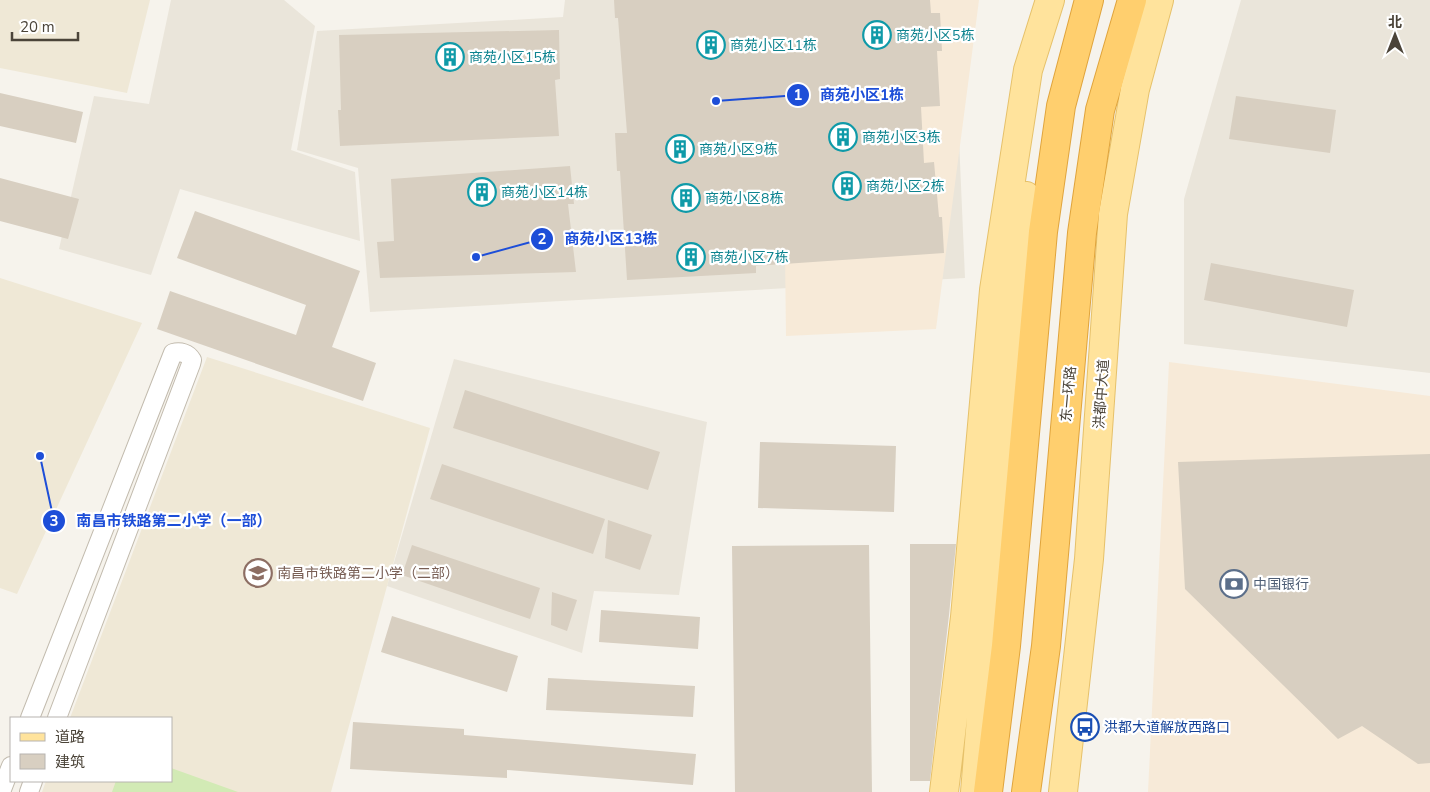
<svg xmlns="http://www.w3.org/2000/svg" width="1430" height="792" viewBox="0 0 1430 792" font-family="'Nunito Sans','Noto Sans SC',sans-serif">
  <rect width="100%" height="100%" fill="#f6f3ec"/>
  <!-- residential -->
  <path fill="#eae5da" d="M171 0H284L315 26 291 150 355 172 360 241 180 189 151 275 59 249 94 96 149 104Z
    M565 0H953L965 278 370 312 358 168 297 150 317 31 563 17Z
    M1241 0H1430V373L1184 344V199Z
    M454 359 707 422 679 595 594 591 582 653 387 586Z"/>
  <!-- commercial -->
  <path fill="#f7ead8" d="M782 0H979L936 329 786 336Z
    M1169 362 1430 396V792H1148Z"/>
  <!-- education -->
  <path fill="#efe8d6" d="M0 0H150L127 93 0 68Z
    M0 278 142 323 17 594 0 588Z
    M207 357 430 428 331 792H42L46 781H171V718H70Z"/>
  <!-- green -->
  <path fill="#d2eab5" d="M171 768 238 792H112L116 781H171Z"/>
  <!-- building -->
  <path fill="#d8cfc1" d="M614 0H930L931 13H940L942 51H937L940 106 921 107 924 163 934 162 939 217H942L944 253 756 266V273L627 280 620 171H617L615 133H627L618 18H615Z
    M559 30 560 79 555 80 559 136 340 146 338 110H341L339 35Z
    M0 93 83 112 76 143 0 126Z
    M1236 96 1336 110 1330 153 1229 139Z
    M570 166 574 204H568L576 272 380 278 377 242 394 241 391 179Z
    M0 178 79 199 68 239 0 221Z
    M195 211 360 271 332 347 376 363 363 401 157 329 170 291 296 335 306 305 177 258Z
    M1211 263 1354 290 1347 327 1204 300Z
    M465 390 660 452 648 490 453 428Z
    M760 442 896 446 894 512 758 508Z
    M1430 454V763L1418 764 1362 726 1338 739 1185 589 1178 462Z
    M442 464 605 519 593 554 430 499Z
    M608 520 652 535 640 570 605 558Z
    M910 544H956L949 615 930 781H910Z
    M412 545 540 588 530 619 402 575Z
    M869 545 872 792H735L732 546Z
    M552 592 577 600 567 631 551 625Z
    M601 610 700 617 698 649 599 642Z
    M392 616 518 656 507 692 381 652Z
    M548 678 695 686 693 717 546 710Z
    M353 722 464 729V735L696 754 693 785 507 770V778L350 769Z"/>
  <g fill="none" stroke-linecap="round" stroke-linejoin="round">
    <defs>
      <path id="street" d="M30 718 173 353C180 351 188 353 192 360L191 364 57 718
        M1 792 11 766
        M29 792 33 781"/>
      <path id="primary" d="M944 792 965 617 994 290 1028 70 1050 0
        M975 792 1010 363 1026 196
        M1063 792 1089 559 1113 214 1135 89 1159 0"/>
      <path id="highway" d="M988 792 1006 646 1043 232 1061 106 1089 0
        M1026 792 1046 646 1082 233 1100 110 1132 0"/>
    </defs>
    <!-- street casing -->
    <use href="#street" stroke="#c2bbae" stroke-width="20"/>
    <!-- primary casing -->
    <use href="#primary" stroke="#e6c16a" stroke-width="30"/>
    <!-- highway casing -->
    <use href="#highway" stroke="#e0a43c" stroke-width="30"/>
    <!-- street -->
    <use href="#street" stroke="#fff" stroke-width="18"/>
    <!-- primary -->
    <use href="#primary" stroke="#ffe39c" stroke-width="28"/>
    <!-- highway -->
    <use href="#highway" stroke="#ffcf6e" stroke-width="28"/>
  </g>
  <!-- icons -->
  <defs>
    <symbol id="building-ring" viewBox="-11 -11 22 22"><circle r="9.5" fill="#fff" stroke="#0f9aa8" stroke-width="1.5"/><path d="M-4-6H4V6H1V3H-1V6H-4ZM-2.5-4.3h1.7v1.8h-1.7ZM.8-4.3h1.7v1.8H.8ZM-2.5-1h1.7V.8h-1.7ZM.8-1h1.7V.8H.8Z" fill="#0f9aa8"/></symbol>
    <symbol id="school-ring" viewBox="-11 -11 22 22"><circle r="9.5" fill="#fff" stroke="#8d6e63" stroke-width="1.5"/><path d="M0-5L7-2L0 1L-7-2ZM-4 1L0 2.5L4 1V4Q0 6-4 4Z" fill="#8d6e63"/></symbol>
    <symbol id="bank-ring" viewBox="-11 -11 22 22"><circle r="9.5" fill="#fff" stroke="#5c6f8a" stroke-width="1.5"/><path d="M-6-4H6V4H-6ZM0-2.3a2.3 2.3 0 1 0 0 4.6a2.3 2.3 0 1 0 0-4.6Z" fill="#5c6f8a"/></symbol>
    <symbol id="bus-ring" viewBox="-11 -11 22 22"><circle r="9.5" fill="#fff" stroke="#1a4fb4" stroke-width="1.5"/><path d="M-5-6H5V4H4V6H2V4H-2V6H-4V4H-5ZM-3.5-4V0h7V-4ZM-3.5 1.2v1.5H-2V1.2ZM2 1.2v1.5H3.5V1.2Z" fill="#1a4fb4"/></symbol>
  </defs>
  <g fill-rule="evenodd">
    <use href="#building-ring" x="861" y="19" width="32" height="32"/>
    <use href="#building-ring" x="695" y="29" width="32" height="32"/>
    <use href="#building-ring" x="434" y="41" width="32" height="32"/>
    <use href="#building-ring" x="827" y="121" width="32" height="32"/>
    <use href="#building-ring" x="664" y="133" width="32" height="32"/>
    <use href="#building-ring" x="831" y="170" width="32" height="32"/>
    <use href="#building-ring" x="466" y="176" width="32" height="32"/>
    <use href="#building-ring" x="670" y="182" width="32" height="32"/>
    <use href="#building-ring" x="675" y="241" width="32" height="32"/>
    <use href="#school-ring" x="242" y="557" width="32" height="32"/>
    <use href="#bank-ring" x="1218" y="568" width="32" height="32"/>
    <use href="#bus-ring" x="1069" y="711" width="32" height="32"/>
  </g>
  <g text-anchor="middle" stroke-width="4.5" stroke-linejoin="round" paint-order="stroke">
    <!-- culture labels -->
    <g font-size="14" fill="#0d838f" stroke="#fff" text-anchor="start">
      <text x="896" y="40">商苑小区5栋</text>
      <text x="730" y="50">商苑小区11栋</text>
      <text x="469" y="62">商苑小区15栋</text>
      <text x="862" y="142">商苑小区3栋</text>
      <text x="699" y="154">商苑小区9栋</text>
      <text x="866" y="191">商苑小区2栋</text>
      <text x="501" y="197">商苑小区14栋</text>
      <text x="705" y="203">商苑小区8栋</text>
      <text x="710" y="262">商苑小区7栋</text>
    </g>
    <!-- street labels -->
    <g font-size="14" fill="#4b4439" stroke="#fff">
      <text transform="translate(1068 394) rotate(-85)" y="5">东一环路</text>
      <text transform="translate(1101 394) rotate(-86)" y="5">洪都中大道</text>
    </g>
    <!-- education labels -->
    <g font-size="14" fill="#785e54" stroke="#fff" text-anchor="start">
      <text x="277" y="578">南昌市铁路第二小学（二部）</text>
    </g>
    <!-- service labels -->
    <g font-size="14" fill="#4e5e75" stroke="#fff" text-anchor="start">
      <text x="1253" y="589">中国银行</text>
    </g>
    <!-- transit labels -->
    <g font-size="14" fill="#164399" stroke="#fff" text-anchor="start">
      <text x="1104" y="732">洪都大道解放西路口</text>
    </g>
  </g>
  <!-- callouts -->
  <path fill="none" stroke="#1d4ed8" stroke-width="2" d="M716 101L798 95M476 257L542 239M40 456L54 521"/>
  <g fill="#1d4ed8" stroke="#fff" stroke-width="2">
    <circle cx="716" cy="101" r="5"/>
    <circle cx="476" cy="257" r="5"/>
    <circle cx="40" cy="456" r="5"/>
    <circle cx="798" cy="95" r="12"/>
    <circle cx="542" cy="239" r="12"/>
    <circle cx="54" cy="521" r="12"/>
  </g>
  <g font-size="15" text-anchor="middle" font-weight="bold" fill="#fff">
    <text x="798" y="100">1</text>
    <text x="542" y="244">2</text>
    <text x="54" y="526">3</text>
  </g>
  <g font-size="15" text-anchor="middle" font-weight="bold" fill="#1d4ed8" stroke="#fff" stroke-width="4.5" stroke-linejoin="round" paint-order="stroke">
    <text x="862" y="100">商苑小区1栋</text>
    <text x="611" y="244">商苑小区13栋</text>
    <text x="174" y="526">南昌市铁路第二小学（一部）</text>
  </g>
  <!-- legend -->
  <rect x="10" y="717" width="162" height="65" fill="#ffffff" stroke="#b7b4b0"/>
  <rect x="20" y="733" width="25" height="8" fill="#ffe39c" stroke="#b7b4b0"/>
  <text x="55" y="742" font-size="15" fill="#4b4439">道路</text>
  <rect x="20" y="754" width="25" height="15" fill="#d8cfc1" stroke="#b7b4b0"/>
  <text x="55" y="767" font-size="15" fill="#4b4439">建筑</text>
  <!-- north arrow -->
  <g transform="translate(1395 35)" stroke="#ffffff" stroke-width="4" paint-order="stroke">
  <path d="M0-4L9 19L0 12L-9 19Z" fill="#4b4439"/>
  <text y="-8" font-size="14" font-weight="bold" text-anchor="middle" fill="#4b4439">北</text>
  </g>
  <!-- scale -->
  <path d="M12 32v8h66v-8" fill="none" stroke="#4b4439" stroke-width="2.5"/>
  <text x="20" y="32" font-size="15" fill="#4b4439" stroke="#ffffff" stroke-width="4" paint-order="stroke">20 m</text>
</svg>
